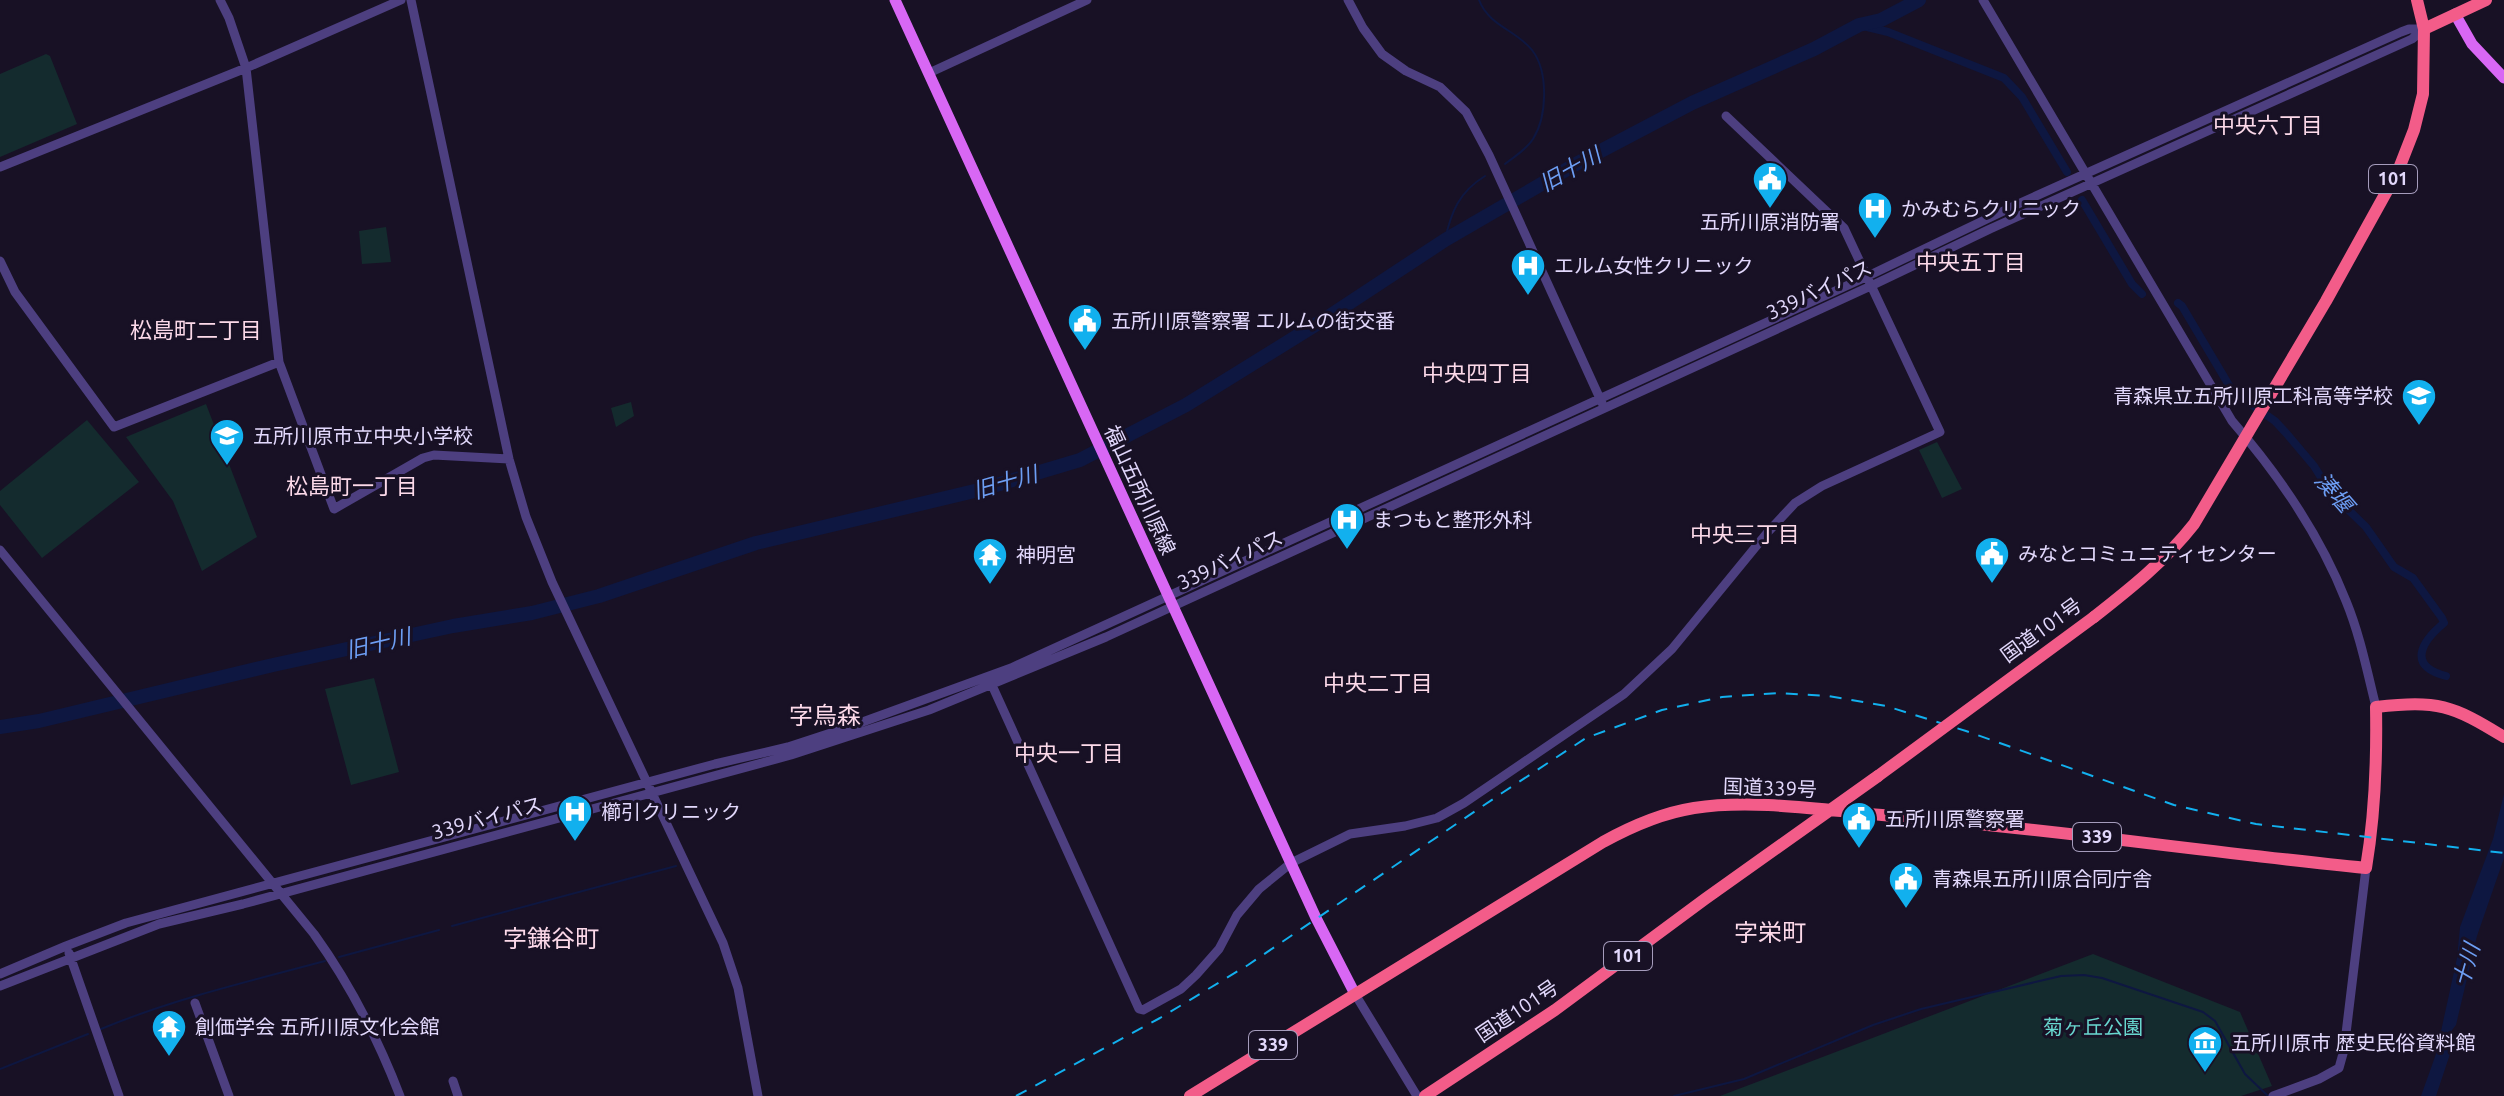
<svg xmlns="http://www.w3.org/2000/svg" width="2504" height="1096" viewBox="0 0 2504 1096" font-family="Ubuntu,'Noto Sans JP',sans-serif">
  <rect width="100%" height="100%" fill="#181125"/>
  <!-- green -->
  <path fill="#142b2e" d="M46 54 50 56 77 124 0 157V74Z
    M386 227 391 262 362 264 359 231Z
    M631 402 634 416 616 427 611 408Z
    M206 404 257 537 202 571 173 501 126 437Z
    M87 420 139 482 42 558 0 505V491Z
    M1937 442 1962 489 1942 498 1919 450Z
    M374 678 399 772 351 785 325 689Z
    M2093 954 2240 1012 2272 1086 2241 1096H1720Z"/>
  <!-- water -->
  <path fill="#0e1741" d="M2504 794V858L2477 936 2456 1025 2452 1030 2454 1042 2436 1096H2421L2436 1054 2457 958 2460 927 2493 839Z"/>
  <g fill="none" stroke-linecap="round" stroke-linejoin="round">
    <!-- stream -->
    <path stroke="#0e1741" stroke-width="2" d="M1479 0C1489 26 1516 30 1532 50 1549 72 1547 117 1533 139 1526 150 1515 156 1505 164
      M1445 240C1451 212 1459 192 1485 176
      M452 926 676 866
      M339 957 439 930
      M101 1029C173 999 250 981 325 961
      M0 1069 88 1034
      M1674 1096 1744 1079 1873 1025 1921 1009 2061 976 2084 975 2102 978 2203 1012 2215 1021 2245 1074 2268 1096"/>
    <!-- canal -->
    <path stroke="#0e1741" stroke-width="8" d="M1859 25 1888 32 2004 78 2022 97 2067 172
      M2082 200 2132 284 2142 294
      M2178 303 2182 306 2233 392 2275 421 2287 434 2314 466 2330 492 2366 527 2394 567 2413 578 2442 618 2444 623C2421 642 2407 666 2446 676"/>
    <!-- river -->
    <path stroke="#0e1741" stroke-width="14" d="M0 727 39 721 273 665 453 626 532 613 599 596 756 543 983 489 1080 460 1186 405 1328 317 1445 240 1576 164 1692 103 1814 49 1859 25 1881 20 1919 0"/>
    <!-- minor -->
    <path stroke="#4d3f80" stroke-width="9" d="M220 0 229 18 246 68 279 362 334 509 423 458 434 455 509 459
      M411 0 509 459 526 517 552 582 723 943 738 988 758 1096
      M1348 0 1363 28 1382 54 1406 71 1440 87 1466 112 1489 155 1602 403
      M1983 0 2232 421C2278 474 2320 535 2346 601 2360 635 2367 671 2376 707
      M929 73 1087 0
      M0 167 246 68 401 0
      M0 261 15 292 114 427 279 362
      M0 550 314 934C350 984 378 1039 400 1096
      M991 683 1139 1009 1143 1010 1181 989 1196 975 1219 949 1237 915 1259 889 1291 863 1350 834 1405 826 1437 818 1464 803 1624 694 1672 649 1767 533 1795 503 1822 486 1940 432 1844 228 1726 116
      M69 953 119 1096
      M0 974 66 946 126 923 715 764 788 747 846 728 1011 668 1868 276 2018 204 2401 32 2409 29H2424
      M0 986 159 924 243 904 791 755 929 710 1106 637 1873 285 1990 229 2412 39 2424 29
      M1355 994 1417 1096
      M195 1003 229 1096
      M453 1081 458 1096
      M2273 1096 2319 1079 2339 1068 2344 1050 2366 868"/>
    <!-- major -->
    <path stroke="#d867f4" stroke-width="11" d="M895 0 1316 918 1355 994
      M2455 14 2472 44 2504 78"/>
    <!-- highway -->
    <path stroke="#f35c89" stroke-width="12" d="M2424 29 2486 0
      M2094 617C2131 588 2165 561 2194 524L2326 301 2398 171 2414 130 2423 94 2424 29 2417 0
      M1190 1096 1603 842C1632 826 1662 813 1694 808 1753 799 1823 810 1882 815 2044 828 2205 852 2366 868 2375 814 2377 761 2376 707 2438 700 2452 705 2504 737
      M1425 1096 1555 1010 1705 899 1878 776"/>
    <!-- rail -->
    <path stroke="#12b0ee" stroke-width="2" stroke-dasharray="12 10" stroke-linecap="butt" d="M1016 1096 1160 1018 1248 965 1502 793 1586 738 1662 710 1722 697 1778 693 1828 696 1886 706 1966 731 2174 805 2256 824 2504 853"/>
    <!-- highway-bridge -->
    <path stroke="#f35c89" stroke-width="12" d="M1878 776 2094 617"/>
  </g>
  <!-- icons -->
  <defs>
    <symbol id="civic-pin" viewBox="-11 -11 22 30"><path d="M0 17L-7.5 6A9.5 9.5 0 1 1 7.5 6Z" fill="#12b0ee" stroke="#181125"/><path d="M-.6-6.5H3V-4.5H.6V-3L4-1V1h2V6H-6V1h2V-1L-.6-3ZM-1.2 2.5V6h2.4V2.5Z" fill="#fff"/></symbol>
    <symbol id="hospital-pin" viewBox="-11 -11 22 30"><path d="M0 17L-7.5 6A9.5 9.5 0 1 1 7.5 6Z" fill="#12b0ee" stroke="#181125"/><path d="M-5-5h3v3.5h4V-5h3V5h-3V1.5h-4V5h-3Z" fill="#fff"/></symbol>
    <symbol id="school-pin" viewBox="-11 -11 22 30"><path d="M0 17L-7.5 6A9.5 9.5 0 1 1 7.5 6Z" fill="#12b0ee" stroke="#181125"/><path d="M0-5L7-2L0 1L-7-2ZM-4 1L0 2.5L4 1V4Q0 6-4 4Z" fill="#fff"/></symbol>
    <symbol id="temple-pin" viewBox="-11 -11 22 30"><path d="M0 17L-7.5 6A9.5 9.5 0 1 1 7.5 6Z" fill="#12b0ee" stroke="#181125"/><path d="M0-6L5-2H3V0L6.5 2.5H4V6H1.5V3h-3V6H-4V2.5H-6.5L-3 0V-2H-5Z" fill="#fff"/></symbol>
    <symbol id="museum-pin" viewBox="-11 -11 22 30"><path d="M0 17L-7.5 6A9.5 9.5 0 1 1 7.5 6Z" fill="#12b0ee" stroke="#181125"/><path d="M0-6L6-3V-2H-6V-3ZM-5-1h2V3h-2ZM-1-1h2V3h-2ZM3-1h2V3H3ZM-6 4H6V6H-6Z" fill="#fff"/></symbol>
  </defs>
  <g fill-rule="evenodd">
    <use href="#civic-pin" x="1750" y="159" width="40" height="54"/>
    <use href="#hospital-pin" x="1855" y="189" width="40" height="54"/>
    <use href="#hospital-pin" x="1508" y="246" width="40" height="54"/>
    <use href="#civic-pin" x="1065" y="301" width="40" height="54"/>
    <use href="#school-pin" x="2399" y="376" width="40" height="54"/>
    <use href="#school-pin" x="207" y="416" width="40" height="54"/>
    <use href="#hospital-pin" x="1327" y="500" width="40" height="54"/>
    <use href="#civic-pin" x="1972" y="534" width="40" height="54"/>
    <use href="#temple-pin" x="970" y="535" width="40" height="54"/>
    <use href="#hospital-pin" x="555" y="792" width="40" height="54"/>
    <use href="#civic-pin" x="1839" y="799" width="40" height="54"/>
    <use href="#civic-pin" x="1886" y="859" width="40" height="54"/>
    <use href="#temple-pin" x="149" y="1007" width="40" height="54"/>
    <use href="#museum-pin" x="2185" y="1023" width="40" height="54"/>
  </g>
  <g text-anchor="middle" stroke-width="6" stroke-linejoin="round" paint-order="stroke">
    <!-- shield labels -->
    <g fill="#181125" stroke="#a59cbc" stroke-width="2">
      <rect x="2369" y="165" width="48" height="28" rx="6"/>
      <rect x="2073" y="823" width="48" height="28" rx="6"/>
      <rect x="1604" y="942" width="48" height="28" rx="6"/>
      <rect x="1249" y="1031" width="48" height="28" rx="6"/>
    </g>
    <g font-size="18" font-weight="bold" fill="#e2d8fc">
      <text x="2393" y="185">101</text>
      <text x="2097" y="843">339</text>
      <text x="1628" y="962">101</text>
      <text x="1273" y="1051">339</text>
    </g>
    <!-- poi labels -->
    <g font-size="20" fill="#e2d8fc" stroke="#181125" text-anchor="start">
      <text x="1901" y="216">かみむらクリニック</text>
      <text x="1770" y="229" text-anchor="middle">五所川原消防署</text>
      <text x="1554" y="273">エルム女性クリニック</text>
      <text x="1111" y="328">五所川原警察署 エルムの街交番</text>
      <text x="2393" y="403" text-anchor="end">青森県立五所川原工科高等学校</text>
      <text x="253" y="443">五所川原市立中央小学校</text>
      <text x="1373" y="527">まつもと整形外科</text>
      <text x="2018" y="561">みなとコミュニティセンター</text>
      <text x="1016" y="562">神明宮</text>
      <text x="601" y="819">櫛引クリニック</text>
      <text x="1885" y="826">五所川原警察署</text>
      <text x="1932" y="886">青森県五所川原合同庁舎</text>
      <text x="195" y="1034">創価学会 五所川原文化会館</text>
      <text x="2231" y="1050">五所川原市 歴史民俗資料館</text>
    </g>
    <!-- street labels -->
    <g font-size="20" fill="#e2d8fc" stroke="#181125">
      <text transform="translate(1819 290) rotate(-25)" y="7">339バイパス</text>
      <text transform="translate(1140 490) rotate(65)" y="7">福山五所川原線</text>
      <text transform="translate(1230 560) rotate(-25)" y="7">339バイパス</text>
      <text transform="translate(2041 630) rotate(-36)" y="7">国道101号</text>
      <text transform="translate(1770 788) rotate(2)" y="7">国道339号</text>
      <text transform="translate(487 818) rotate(-15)" y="7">339バイパス</text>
      <text transform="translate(1517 1011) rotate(-34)" y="7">国道101号</text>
    </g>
    <!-- park labels -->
    <g font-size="20" fill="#68d7cf" stroke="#181125">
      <text x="2093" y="1034">菊ヶ丘公園</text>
    </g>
    <!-- neighbourhood labels -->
    <g font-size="22" fill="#fcd9e9" stroke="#181125">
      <text x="2268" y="133">中央六丁目</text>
      <text x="1971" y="270">中央五丁目</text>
      <text x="196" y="338">松島町二丁目</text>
      <text x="1477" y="381">中央四丁目</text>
      <text x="352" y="494">松島町一丁目</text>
      <text x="1745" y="542">中央三丁目</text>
      <text x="1378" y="691">中央二丁目</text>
      <text x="1069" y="761">中央一丁目</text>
    </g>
    <!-- water labels -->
    <g font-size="22" font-style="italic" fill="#6d9ef4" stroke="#181125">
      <text transform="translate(1570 169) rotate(-29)" y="8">旧十川</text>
      <text transform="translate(1005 482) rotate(-16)" y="8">旧十川</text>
      <text transform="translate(2334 492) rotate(49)" y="8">湊堰</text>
      <text transform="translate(378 643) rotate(-13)" y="8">旧十川</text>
      <text transform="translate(2466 965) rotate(-74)" y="8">十川</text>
    </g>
    <!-- quarter labels -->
    <g font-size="24" fill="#fcd9e9" stroke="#181125">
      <text x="825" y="724">字烏森</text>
      <text x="1770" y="941">字栄町</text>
      <text x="551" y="947">字鎌谷町</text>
    </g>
  </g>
</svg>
